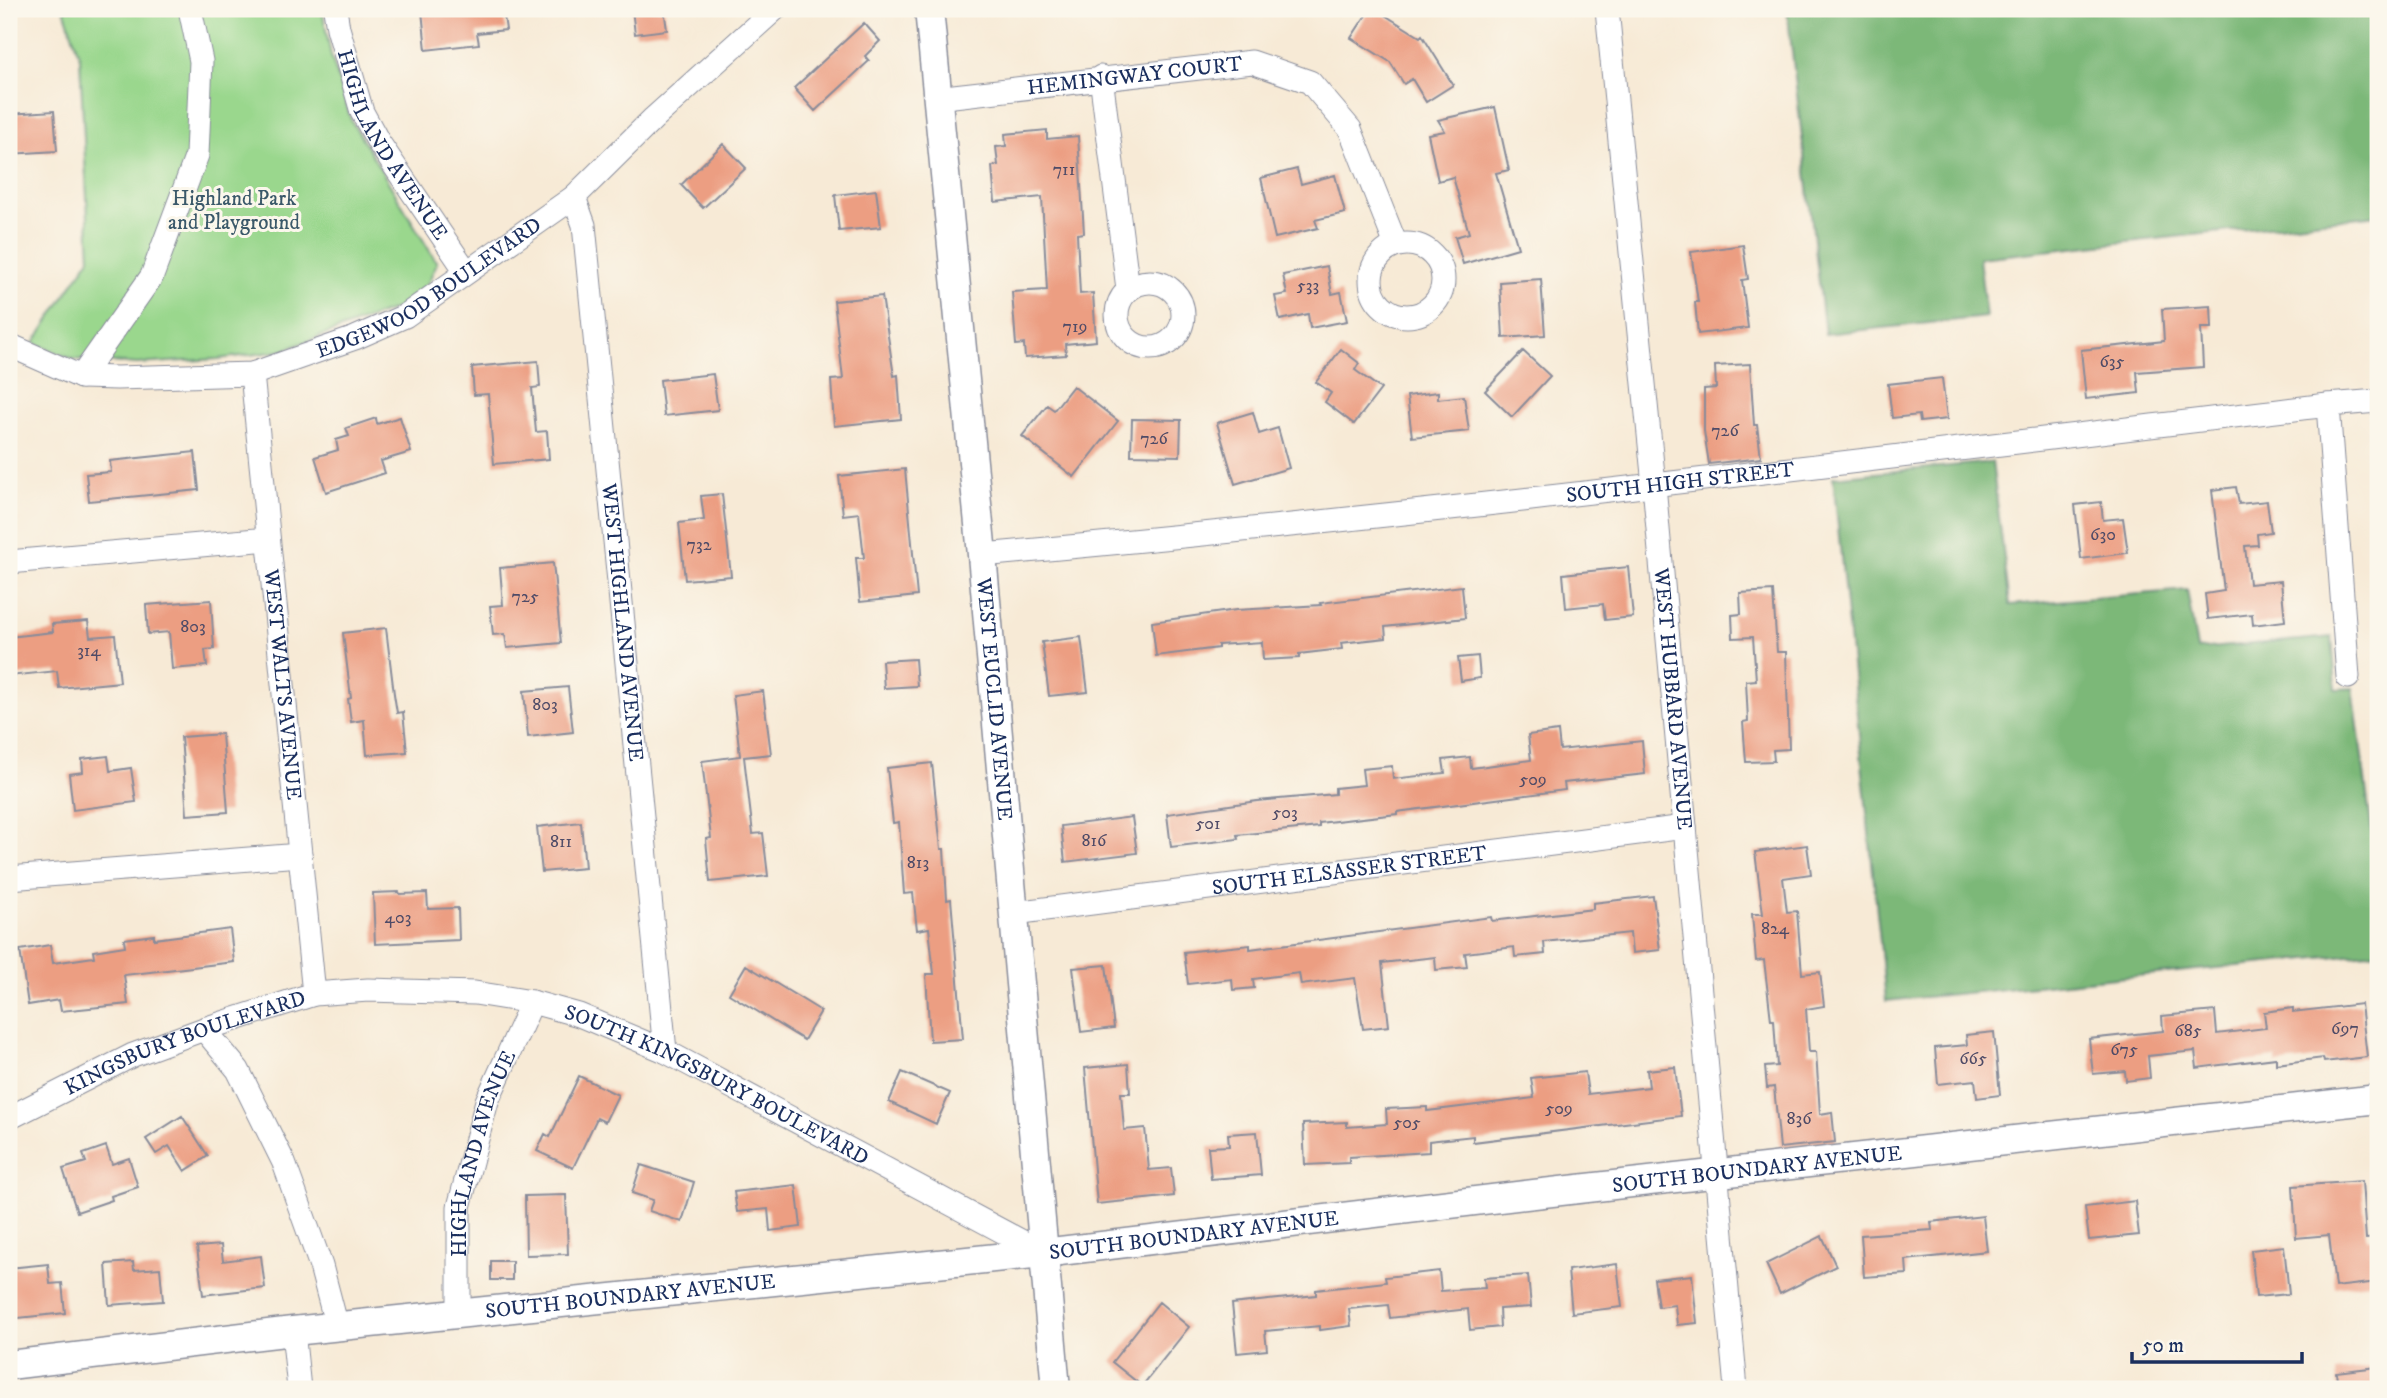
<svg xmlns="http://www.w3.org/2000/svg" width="2387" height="1398" viewBox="0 0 2387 1398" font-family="'IM FELL DW Pica',serif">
  <rect width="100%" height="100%" fill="#fbf7ec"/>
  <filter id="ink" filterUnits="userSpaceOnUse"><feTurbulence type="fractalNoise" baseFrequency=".0143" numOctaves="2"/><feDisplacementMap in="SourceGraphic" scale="14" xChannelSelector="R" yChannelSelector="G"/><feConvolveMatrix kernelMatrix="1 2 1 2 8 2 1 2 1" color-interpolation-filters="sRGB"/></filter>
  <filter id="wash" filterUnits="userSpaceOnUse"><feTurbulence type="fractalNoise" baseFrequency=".00686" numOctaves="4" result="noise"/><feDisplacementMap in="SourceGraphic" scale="28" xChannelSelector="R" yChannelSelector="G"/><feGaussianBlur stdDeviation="1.57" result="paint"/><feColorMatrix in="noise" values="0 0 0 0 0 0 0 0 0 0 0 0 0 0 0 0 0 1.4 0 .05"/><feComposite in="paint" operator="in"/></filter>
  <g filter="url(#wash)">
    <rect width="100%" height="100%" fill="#f7ead6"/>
    <!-- green -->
    <path fill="#9ad78d" stroke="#5a8376" stroke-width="2" d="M64 9H322L331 56 351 120 437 263 428 283 400 307 281 351 218 359 137 364 73 359 34 343 90 258 80 58Z"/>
    <!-- forest -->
    <path fill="#7bb878" stroke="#4b746b" stroke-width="2" d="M1787 9H2378V215L1979 258 1986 317 1825 334Z
      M1992 462 2010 605 2187 590 2197 649 2332 637 2336 689 2353 688 2378 879V952L1886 1001 1833 477Z"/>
    <g id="blocks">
      <!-- building -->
      <path fill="#ec9e82" d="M446 9H503L506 30 477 33 479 44 426 50 422 11Z
        M632 9H664L667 30 635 34Z
        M1370 9H1375L1420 37 1422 35 1453 85 1426 102 1412 79 1404 84 1390 62 1351 38Z
        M864 23 880 41 865 56 869 61 815 111 794 88Z
        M1495 107 1509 170 1496 173 1518 248 1463 264 1455 237 1469 233 1453 177 1438 181 1428 134 1445 131 1438 120Z
        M54 111 57 151 9 154V114Z
        M1047 130V139L1078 136 1084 233 1077 234 1080 294 1093 293 1096 341 1065 344 1066 355 1025 358 1024 344 1016 345 1012 292 1047 290 1042 197 995 202 992 166 998 165 996 147 1006 146 1005 134Z
        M723 144 746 168 703 208 681 185Z
        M1297 169 1301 184 1335 175 1345 213 1315 220 1318 228 1275 238 1261 178Z
        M876 190 881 227 839 231 835 195Z
        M1743 245 1748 279 1742 280 1748 328 1698 334 1695 302H1698L1691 252Z
        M1327 266 1332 294 1341 292 1347 321 1310 328 1308 314 1280 320 1275 296 1287 294 1283 275Z
        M1541 279 1545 335 1503 338 1500 282Z
        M882 296 894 376 898 375 901 419 834 426 831 380 843 379 834 301Z
        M2211 306 2212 328H2201L2203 367 2137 372 2139 393 2086 399 2081 350 2164 341 2162 309Z
        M1341 349 1359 363 1355 370 1381 389 1354 424 1325 402 1331 393 1316 382Z
        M1523 351 1550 376 1512 417 1485 391Z
        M538 361 540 387 532 388 536 432 547 431 549 459 494 464 488 394 474 395 472 367Z
        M1750 364 1754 425H1757L1761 458 1709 464 1704 431V389L1716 388 1715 366Z
        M713 374 718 410 664 416 660 380Z
        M1942 378 1947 419 1920 422 1919 415 1892 418 1888 384Z
        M1073 386 1118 421 1074 477 1022 436 1047 405 1054 410Z
        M1438 392V399L1464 396 1469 431 1412 437 1407 396Z
        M1253 412 1259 434 1278 428 1289 468 1235 484 1217 423Z
        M400 417 411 452 381 461 385 473 326 492 315 457 338 450 336 440 349 436 346 428 376 418 377 424Z
        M1132 419 1181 420 1180 456 1131 455Z
        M195 452 199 490 89 501 86 474 111 472 110 461Z
        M905 469 917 596 860 602 856 558H864L859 513 843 515 839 476Z
        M2236 487 2239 504 2267 501 2271 532 2257 534 2258 545 2245 546 2249 584 2281 581 2285 621 2253 625 2252 614 2208 619 2205 594 2224 591 2212 490Z
        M722 494 731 576 685 580 679 523 704 520 701 496Z
        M2101 502 2103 520 2123 518 2128 553 2081 559 2075 505Z
        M553 563 561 643 507 648 505 634 493 635 490 606 503 605 500 568Z
        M1628 567 1633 617 1605 620 1603 604 1566 608 1563 574Z
        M1462 586 1465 618 1385 627 1386 638 1341 643 1342 649 1299 654V658L1263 660 1262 642 1218 645V648L1156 656 1152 622 1236 610 1321 605 1320 603Z
        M1773 591 1777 652H1786L1789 749 1773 750 1774 761 1746 762 1743 722 1748 721 1746 681 1756 680 1753 637 1733 638 1732 615 1741 614 1740 593Z
        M211 600 214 649 205 650 207 666 172 669 169 632 148 634 146 605Z
        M88 621 90 637 115 635 120 682 59 688 57 671 9 676V637L53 632 52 624Z
        M386 628 394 694 397 713 403 712 407 752 367 755 364 720 351 722 348 699 351 698 343 633Z
        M1081 637 1088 692 1049 696 1042 642Z
        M1478 656 1480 678 1461 681 1458 658Z
        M915 659 917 686 884 688 882 661Z
        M568 687 573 732 528 737 524 691Z
        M763 691 771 754 744 757 753 834 763 833 768 876 710 882 706 839 711 838 702 761 740 756 733 695Z
        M1558 731 1560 750 1642 741 1645 774 1564 783 1565 790 1397 812V814L1319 823V827L1237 835 1238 839 1171 847 1167 814 1257 801 1335 794V788L1364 785 1362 769 1392 766 1393 779 1445 773 1443 760 1470 757 1471 768 1531 760 1528 735Z
        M222 734 228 812 187 815 181 737Z
        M108 756 110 771 131 768 136 802 73 810 69 774 83 772 82 759Z
        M932 763 941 849H944L947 900 951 899 963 1039 930 1041 926 974H934L929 928 917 930 913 893 904 894 899 822 893 823 887 768Z
        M1132 817 1137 853 1065 862 1061 826Z
        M581 822 585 868 542 872 537 827Z
        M1807 845 1811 874 1783 878 1787 912 1797 911 1802 974 1820 972 1824 1006 1806 1009 1809 1052H1816L1820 1114 1832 1112 1835 1142 1780 1148 1774 1087 1767 1088 1765 1067 1777 1066 1774 1020H1771L1764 960 1756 961 1752 914H1763L1755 852Z
        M399 892 400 894 427 893 428 909 458 908 459 940 375 944 373 893Z
        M1653 896 1660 950 1632 953 1630 933 1544 942 1545 954 1515 957 1514 947 1465 953 1467 967 1436 970 1435 957 1382 963 1389 1026 1363 1029 1355 978 1301 985 1299 973 1253 979 1254 988 1233 990 1232 979 1188 984 1184 952 1250 945V949L1491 917 1492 921 1593 909V903Z
        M230 929 234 962 124 975 128 1004 61 1011 59 1000 28 1005 20 950 50 945 53 963 94 957 93 951 125 946 124 939 154 935V939Z
        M746 965 821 1011 804 1040 729 994Z
        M1106 965 1114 1028 1081 1032 1073 968Z
        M2361 1004 2367 1057 2324 1062 2323 1058 2276 1064V1058L2197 1068 2195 1051 2148 1056 2150 1078 2126 1081 2125 1071 2093 1074 2089 1039 2163 1031 2162 1016 2215 1011 2217 1034 2266 1028 2264 1012 2293 1008V1012Z
        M1994 1032 2000 1095 1977 1098 1975 1080 1938 1084 1935 1048 1967 1045 1966 1035Z
        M1128 1064 1130 1093H1121L1124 1130 1145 1128 1149 1170 1171 1168 1174 1196 1097 1204 1085 1068Z
        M1675 1067 1681 1116 1473 1142V1136L1429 1141V1152L1349 1157V1163L1305 1165 1303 1124 1347 1122V1127L1387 1124 1386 1109 1427 1107V1111L1534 1098 1531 1078 1585 1072 1588 1094 1649 1087 1647 1070Z
        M902 1072 950 1093 936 1124 889 1102Z
        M579 1076 618 1095 605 1122 597 1118 573 1168 537 1151 545 1134 550 1137Z
        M182 1116 208 1156 185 1171 169 1146 156 1154 146 1139Z
        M1257 1132 1261 1175 1211 1179 1208 1147 1229 1146 1228 1134Z
        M106 1146 112 1164 129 1158 138 1187 111 1196 112 1200 77 1212 63 1169 86 1162 83 1154Z
        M641 1165 694 1182 682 1222 649 1211 653 1200 632 1193Z
        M2362 1181 2366 1239 2377 1238 2378 1282 2335 1287 2329 1235 2296 1238 2293 1186Z
        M796 1185 801 1227 770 1231 768 1209 737 1212 734 1192Z
        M566 1195 568 1254 526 1255 525 1196Z
        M2135 1201 2139 1235 2089 1240 2085 1207Z
        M1983 1216 1987 1251 1906 1260 1907 1274 1864 1277 1861 1235 1932 1230 1931 1222Z
        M1822 1236 1836 1266 1780 1294 1766 1264Z
        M221 1245 223 1261 261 1256 265 1288 203 1295 197 1247Z
        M2284 1246 2289 1294 2256 1297 2251 1250Z
        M491 1261H512V1280H491Z
        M133 1262 134 1270 160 1268 163 1301 109 1305 106 1264Z
        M48 1264 50 1284 62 1283 65 1313 9 1319V1268Z
        M1617 1264 1622 1307 1572 1313 1568 1270Z
        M1439 1271 1441 1291 1485 1288 1484 1278 1528 1275 1531 1307 1499 1309 1500 1327 1470 1330 1468 1309 1390 1318 1388 1305 1349 1309 1351 1326 1320 1330V1326L1265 1331 1267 1350 1237 1353 1232 1304 1316 1295V1290L1386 1282 1385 1277Z
        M1692 1275 1697 1323 1677 1325 1675 1305 1658 1307 1654 1279Z
        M1159 1302 1189 1327 1142 1386 1112 1362Z
        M2378 1367V1389H2338L2336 1372Z"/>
    </g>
  </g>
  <g filter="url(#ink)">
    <use href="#blocks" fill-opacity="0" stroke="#898c9a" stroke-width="2"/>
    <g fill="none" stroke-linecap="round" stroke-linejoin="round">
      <defs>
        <g id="minor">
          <path id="s1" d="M335 9 338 28 362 112 379 143 466 271"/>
          <path id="s2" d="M1607 9 1654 485 1736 1389"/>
          <path d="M1101 77 1128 289"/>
          <path id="s3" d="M936 98 1252 62 1310 82 1350 129 1396 245"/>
          <path id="s4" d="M574 197 584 225 665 1051"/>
          <circle cx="1407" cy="280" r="36"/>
          <circle cx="1150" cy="315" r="33"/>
          <path id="s5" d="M9 345 81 377 117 378 252 374 355 338 405 316 574 197 654 118 775 9"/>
          <path id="s6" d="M252 374 314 994"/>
          <path d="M81 377 152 276 197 155 201 61 190 9"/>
          <path d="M2328 405 2348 677"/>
          <path id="s7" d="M982 555C1431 515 1879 458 2328 405L2378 401"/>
          <path d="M9 562 268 539"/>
          <path d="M9 878 300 855"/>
          <path id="s8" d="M1014 913 1685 827"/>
          <path d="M204 1029 238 1070 284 1163 321 1266 337 1327"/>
          <path id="s9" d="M9 1118 133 1055 204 1029 314 994 368 990 475 993 532 1002 579 1015 665 1051 1043 1253"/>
          <path id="s10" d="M459 1313V1207L487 1101 532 1002"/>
          <path d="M293 1331 299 1389"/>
        </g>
        <g id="tertiary">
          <path id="s11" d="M929 9 982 555 1056 1389"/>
          <path id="s12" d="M9 1365 293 1331 1043 1253 1534 1194 2378 1099"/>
        </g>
      </defs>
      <!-- minor casing -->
      <use href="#minor" stroke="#898c9a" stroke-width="25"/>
      <!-- tertiary casing -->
      <use href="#tertiary" stroke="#898c9a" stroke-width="31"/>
      <!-- minor -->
      <use href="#minor" stroke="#fff" stroke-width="23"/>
      <!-- tertiary -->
      <use href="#tertiary" stroke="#fff" stroke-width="28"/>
    </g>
  </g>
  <g text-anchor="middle" stroke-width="6" stroke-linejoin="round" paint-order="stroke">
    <!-- number labels -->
    <g font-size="18" fill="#4f4b67">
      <text x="1064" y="175">711</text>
      <text x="1308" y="291">533</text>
      <text x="1075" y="332">719</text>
      <text x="2112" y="367">635</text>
      <text x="1725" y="436">726</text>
      <text x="1154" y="444">726</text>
      <text x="2103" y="540">630</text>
      <text x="699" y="550">732</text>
      <text x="525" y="602">725</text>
      <text x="193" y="632">803</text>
      <text x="89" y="656">314</text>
      <text x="545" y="710">803</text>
      <text x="1533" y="785">509</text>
      <text x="1285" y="818">503</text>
      <text x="1208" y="829">501</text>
      <text x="1094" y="846">816</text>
      <text x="561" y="847">811</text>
      <text x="918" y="868">813</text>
      <text x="398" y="923">403</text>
      <text x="1775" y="934">824</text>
      <text x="2345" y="1034">697</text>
      <text x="2188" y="1036">685</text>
      <text x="2124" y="1055">675</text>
      <text x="1973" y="1064">665</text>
      <text x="1559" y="1114">509</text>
      <text x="1799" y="1124">836</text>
      <text x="1407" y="1128">505</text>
    </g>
    <!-- street labels -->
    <g font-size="21" fill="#1b2f5e" stroke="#fbf7ec">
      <text dy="7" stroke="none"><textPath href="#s3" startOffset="200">HEMINGWAY COURT</textPath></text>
      <text dy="7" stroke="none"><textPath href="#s1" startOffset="149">HIGHLAND AVENUE</textPath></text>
      <text dy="7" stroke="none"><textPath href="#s5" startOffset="448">EDGEWOOD BOULEVARD</textPath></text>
      <text dy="7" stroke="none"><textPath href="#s7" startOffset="702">SOUTH HIGH STREET</textPath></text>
      <text dy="7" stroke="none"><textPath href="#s4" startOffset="429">WEST HIGHLAND AVENUE</textPath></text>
      <text dy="7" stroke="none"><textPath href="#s6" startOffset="312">WEST WALTS AVENUE</textPath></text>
      <text dy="7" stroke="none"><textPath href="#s11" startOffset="693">WEST EUCLID AVENUE</textPath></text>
      <text dy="7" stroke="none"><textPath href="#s2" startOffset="693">WEST HUBBARD AVENUE</textPath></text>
      <text dy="7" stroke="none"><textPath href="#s8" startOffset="338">SOUTH ELSASSER STREET</textPath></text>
      <text dy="7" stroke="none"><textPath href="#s9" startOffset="192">KINGSBURY BOULEVARD</textPath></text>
      <text dy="7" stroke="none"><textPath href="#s9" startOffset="752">SOUTH KINGSBURY BOULEVARD</textPath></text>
      <text dy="7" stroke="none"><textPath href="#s10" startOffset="163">HIGHLAND AVENUE</textPath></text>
      <text dy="7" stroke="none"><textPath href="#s12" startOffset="1759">SOUTH BOUNDARY AVENUE</textPath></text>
      <text dy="7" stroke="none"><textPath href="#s12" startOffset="1192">SOUTH BOUNDARY AVENUE</textPath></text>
      <text dy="7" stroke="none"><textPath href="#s12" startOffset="625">SOUTH BOUNDARY AVENUE</textPath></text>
    </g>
    <!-- park labels -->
    <g font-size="21" fill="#3b596a" stroke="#fbf7ec">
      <text x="234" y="205">Highland Park<tspan x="234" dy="24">and Playground</tspan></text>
    </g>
  </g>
  <!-- margin -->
  <rect width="2387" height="1398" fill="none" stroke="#fbf7ec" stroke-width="35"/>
  <!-- scale -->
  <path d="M2132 1352v10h170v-10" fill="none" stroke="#1b2f5e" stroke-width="3.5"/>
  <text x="2142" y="1352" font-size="21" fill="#1b2f5e" stroke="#fbf7ec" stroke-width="5" paint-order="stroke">50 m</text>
</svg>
